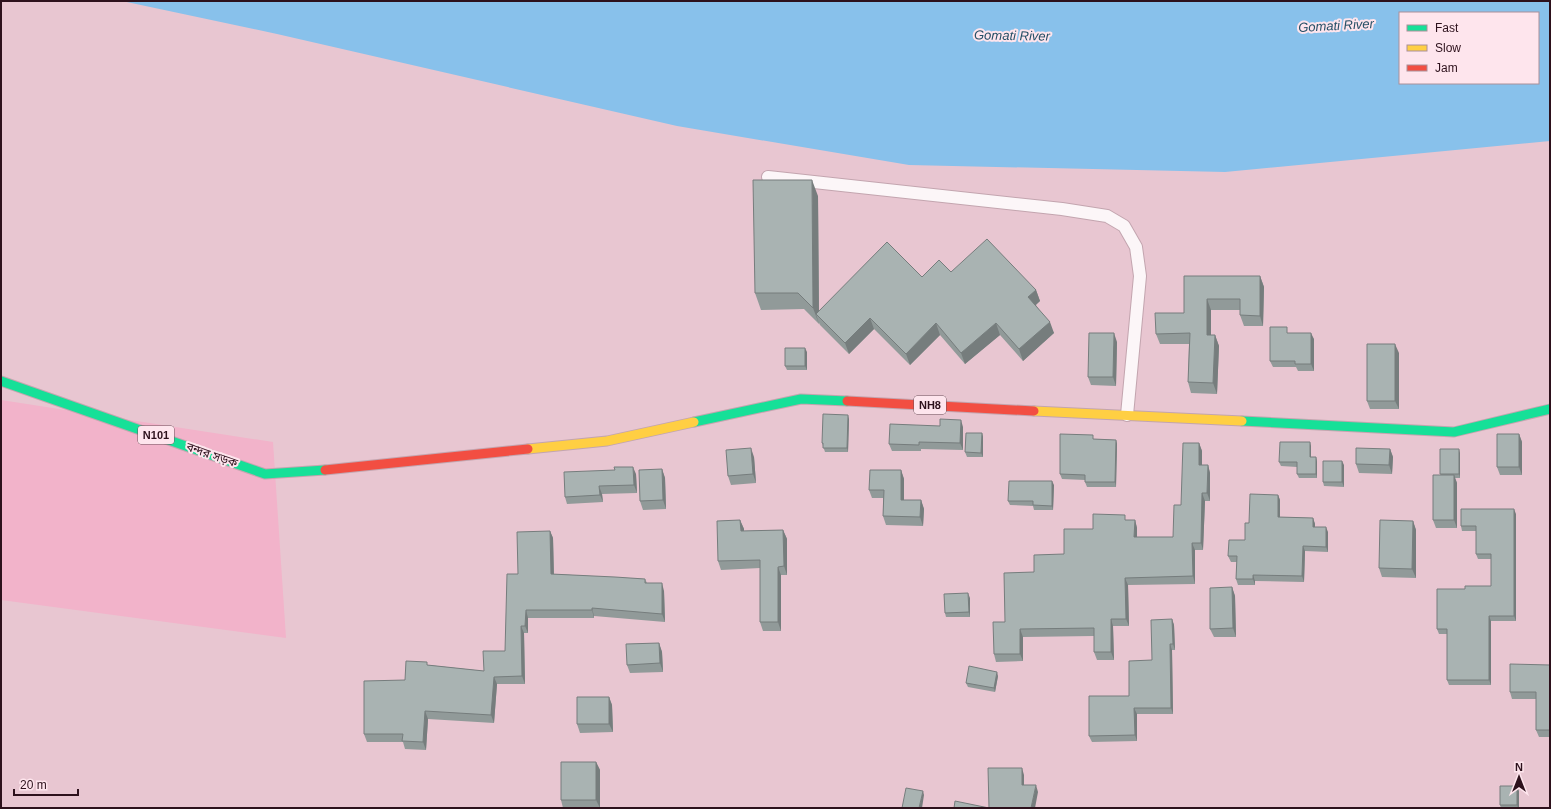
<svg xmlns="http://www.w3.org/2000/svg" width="1551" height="809" viewBox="0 0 1551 809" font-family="Arial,'Noto Sans Bengali',sans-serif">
  <rect width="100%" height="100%" fill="#e8c6d1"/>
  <!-- built -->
  <path fill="#f2b3ca" d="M1 400 273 442 286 638 1 600Z"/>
  <!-- water -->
  <path fill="#88c1eb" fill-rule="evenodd" d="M122 1H1550V141L1225 172 909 165 677 126 277 34ZM1400 13H1538V83H1400Z"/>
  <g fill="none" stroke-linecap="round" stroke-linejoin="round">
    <defs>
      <path id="lane" d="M768 177 1062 209 1107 216 1124 226 1136 247 1140 276 1127 415"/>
      <path id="fast" d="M1 381 265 474 325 470
        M1242 421 1454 432 1550 409
        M694 422 801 399 847 401"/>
      <path id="slow" d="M1034 411 1242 421
        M528 449 607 441 694 422"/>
      <path id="jam" d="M847 401 1034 411
        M325 470 528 449"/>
    </defs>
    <!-- lane casing -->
    <use href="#lane" stroke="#c3a5af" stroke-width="14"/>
    <!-- fast casing -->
    <use href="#fast" stroke="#c3a5af" stroke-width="11"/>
    <!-- slow casing -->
    <use href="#slow" stroke="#c3a5af" stroke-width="11"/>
    <!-- jam casing -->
    <use href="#jam" stroke="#c3a5af" stroke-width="11"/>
    <!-- lane -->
    <use href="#lane" stroke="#fcf6f8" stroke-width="12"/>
    <!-- fast -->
    <use href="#fast" stroke="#16e098" stroke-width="9"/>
    <!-- slow -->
    <use href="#slow" stroke="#ffcf43" stroke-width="9"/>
    <!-- jam -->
    <use href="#jam" stroke="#f24e42" stroke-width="9"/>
  </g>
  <!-- wall -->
  <path fill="#919a99" d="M818 196 819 311 922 277 951 272 1036 290 1040 301 1036 305 1054 333 1023 361 1000 335 965 364 940 335 910 365 874 329 849 354 820 325 819 323V324L804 309 761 310 755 293Z
    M1184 276H1260L1264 287 1263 326H1244L1240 315V310H1211V335H1215L1219 346 1217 394 1191 393 1188 382 1189 344H1160L1156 334 1184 313Z
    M1289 333 1314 339V371H1298L1296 367H1273L1270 361Z
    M1117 342 1116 386 1091 385 1088 377Z
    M807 352V370H787L785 366Z
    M1399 353V409H1370L1367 401Z
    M849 419 848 452H825L822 443Z
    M963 427V450L921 449V451H892L889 444Z
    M982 433 983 437V457H967L965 452Z
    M1519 434 1522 442V475H1500L1497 467Z
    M1094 439 1116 440 1117 444 1116 487H1087L1085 482V480L1062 479 1060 474Z
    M1199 443 1202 451V465H1208L1210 473V501H1205L1203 550H1195V584L1128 585 1129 626H1113L1114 660H1097L1094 652V636L1023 637V661L996 662 994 654 1005 622 1034 572 1064 554 1093 529 1127 520H1135L1137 528V537H1173L1181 505Z
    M1311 446V457H1316L1317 462V478H1299L1297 474V467L1281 466 1279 462Z
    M1390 449 1393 457 1392 474 1359 473 1356 464Z
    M1460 453V478H1455L1457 483V528H1436L1433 520 1441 475 1440 474Z
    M754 457 756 483 731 485 728 476Z
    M1344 465V487L1324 486 1323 482Z
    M662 469 665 478 666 509 643 510 640 501Z
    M901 470 904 479V500H921L924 509 923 526 886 525 883 516V498H872L869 490Z
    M636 474 637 493 602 494 603 502 567 504 565 497Z
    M1054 485 1053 510H1034L1033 506 1010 505 1008 501Z
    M1278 495 1280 500V517L1313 518 1315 524V527L1328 532V552L1305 551 1304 582 1255 581V585H1238L1236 579 1237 562H1231L1228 556 1245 540 1249 523Z
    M1516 514V621H1491V685H1449L1447 680V634H1439L1437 629 1465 589 1491 586V559H1478L1476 554V531H1462L1461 526Z
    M740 520 744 529V531L783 530 787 539V575H781V631H763L760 622V568L721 570 718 561Z
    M1413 521 1416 530V578L1382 577 1379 568Z
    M550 531 553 538 554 574 645 579 647 583 664 591 665 622 594 616V618H528V633H524L525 684H497L494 723 428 719 426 750 405 749 403 742H367L364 734 405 680 428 665 484 671 505 651 518 574Z
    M1232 587 1235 596 1236 637H1214L1210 629Z
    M970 598V617H946L945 613Z
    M1172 619 1174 625 1175 650H1172L1173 714H1137V741L1092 742 1089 736 1129 696 1152 660Z
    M659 643 662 652 663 672 630 673 627 665Z
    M1550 665V737H1539L1536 730V699H1512L1510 692Z
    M998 676 995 692 968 687 966 683Z
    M609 697 612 705 613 732 580 733 577 724Z
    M596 762 600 770V808H563L561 800Z
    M1519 791V808H1501L1500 805Z"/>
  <!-- shaded-wall -->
  <path fill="#767d7d" d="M812 180 818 196 819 317 816 314 819 324 813 308Z
    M1260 276 1264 287 1263 326 1260 316Z
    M1036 290 1040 301 1032 308 1028 297Z
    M1207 299 1211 310V345L1207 335Z
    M870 318 874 329 849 354 845 343Z
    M1050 322 1054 333 1023 361 1019 349Z
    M936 323 940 335 910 365 906 354Z
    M996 323 1000 335 965 364 961 353Z
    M1114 333 1117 342 1116 386 1113 377Z
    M1311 333 1314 339V371L1311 364Z
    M1215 335 1219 346 1217 394 1213 383Z
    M1395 344 1399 353V409L1395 401Z
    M805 348 807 352V370L805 366Z
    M848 415 849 419 848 452 847 448Z
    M961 420 963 427V450L960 443Z
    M982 433 983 437V457L981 453Z
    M1519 434 1522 442V475L1519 467Z
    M1116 440 1117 444 1116 487 1115 482Z
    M1310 442 1311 446V462L1310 457Z
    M1199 443 1202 451V473L1199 465Z
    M751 448 754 457 756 483 753 474Z
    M1390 449 1393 457 1392 474 1389 465Z
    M1459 449 1460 453V478L1459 474Z
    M1316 457 1317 462V478L1316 474Z
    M1342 461 1344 465V487L1342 482Z
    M1208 465 1210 473V501L1207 493Z
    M633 467 636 474 637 493 634 485Z
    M662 469 665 478 666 509 663 500Z
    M901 470 904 479V508L901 500Z
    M1454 475 1457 483V528L1454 520Z
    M1052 481 1054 485 1053 510 1052 506Z
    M599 486 602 494 603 502 600 495Z
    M1202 493 1205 501 1203 550 1201 543Z
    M1278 495 1280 500V523L1278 517Z
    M921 500 924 509 923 526 920 517Z
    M1514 509 1516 514V621L1514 616Z
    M1313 518 1315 524V532L1313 527Z
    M740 520 744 529V540L741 531Z
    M1135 520 1137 528V544L1134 537Z
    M1413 521 1416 530V578L1412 569Z
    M1326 527 1328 532V552L1326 547Z
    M783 530 787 539V575L784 566Z
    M550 531 553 538 554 582 551 574Z
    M1192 543 1195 550V584L1193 576Z
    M1303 546 1305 551 1304 582 1302 576Z
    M778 567 781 575V631L778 622Z
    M1253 575 1255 581V585L1253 579Z
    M1125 578 1128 585 1129 626 1126 619Z
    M662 583 664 591 665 622 662 614Z
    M1232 587 1235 596 1236 637 1233 628Z
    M968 593 970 598V617L969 612Z
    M592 608 594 616V618L592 610Z
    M526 610 528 618V633L525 626Z
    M1489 616 1491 621V685L1489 680Z
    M1111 619 1113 626 1114 660 1111 652Z
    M1172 619 1174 625 1175 650 1173 644Z
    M521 626 524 633 525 684 522 676Z
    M1020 629 1023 637V661L1020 654Z
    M659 643 662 652 663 672 660 663Z
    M1170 644 1172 650 1173 714 1171 708Z
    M997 672 998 676 995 692 994 688Z
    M494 677 497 684 494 723 491 715Z
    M609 697 612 705 613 732 609 724Z
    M1134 708 1137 714V741L1135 735Z
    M425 711 428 719 426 750 423 742Z
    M596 762 600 770V808L596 800Z
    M1022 768 1024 775V793L1022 785Z
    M1036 785 1038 792 1035 808H1031Z
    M1517 786 1519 791V808H1518L1517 805Z
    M923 791 924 795 922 808H919Z"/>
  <!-- building -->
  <path fill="#a9b3b2" stroke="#767d7d" d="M753 180H812L813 308 798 293H755Z
    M987 239 1036 290 1028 297 1050 322 1019 349 996 323 961 353 936 323 906 354 870 318 845 343 816 314 887 242 922 277 939 260 951 272Z
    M1184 276H1260V316L1240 315V299H1207V335H1215L1213 383 1188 382 1190 333 1156 334 1155 313H1184Z
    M1270 327H1287V333H1311V364H1295V361H1270Z
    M1089 333H1114L1113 377H1088Z
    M1367 344H1395V401H1367Z
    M785 348H805V366H785Z
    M823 414 848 415 847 448H823V443H822Z
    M940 419 961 420 960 443 919 442V445L889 444 890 424 940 426Z
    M966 433H982L981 453 965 452Z
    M1060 434 1093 435V439L1116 440 1115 482H1085V475L1060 474Z
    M1497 434H1519V467H1497Z
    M1280 442H1310V457H1316V474H1297V462H1279Z
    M1183 443H1199V465H1208L1207 493H1202L1201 543H1192L1193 576 1125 578 1126 619H1111V652H1094V628L1020 629V654H994L993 622H1005L1004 573 1034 572V555L1064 554V529H1093V514L1125 515V520H1135L1134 537H1173L1174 505H1181Z
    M751 448 753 474 728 476 726 450Z
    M1356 448 1390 449 1389 465 1356 464Z
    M1440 449H1459V474H1440Z
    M1323 461H1342V482H1323Z
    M614 467H633L634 485 599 486 600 495 565 497 564 472 615 470Z
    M662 469 663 500 640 501 639 470Z
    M870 470H901V500H921L920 517 883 516 884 490H869Z
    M1433 475H1454V520H1433Z
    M1009 481H1052V506L1033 505V501H1008Z
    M1250 494 1278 495V517L1313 518V527H1326V547L1303 546 1302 576 1253 575V579H1236L1237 556H1228L1229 540H1245V523H1249Z
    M1461 509H1514V616H1489V680H1447V629H1437V589H1465V586H1491V554H1476V526H1461Z
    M740 520 741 531 783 530 784 566 778 567V622H760V560L718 561 717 521Z
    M1380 520 1413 521 1412 569 1379 568Z
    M550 531 551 574 615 577 645 579V583H662V614L592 608V610H526L525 626H521L522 676 494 677 491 715 425 711 423 742 402 741 403 734H364V681L405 680 406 661 427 662V665L484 671 483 651H505L507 574H518L517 532Z
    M1232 587 1233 628 1210 629V588Z
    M968 593 969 612 945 613 944 594Z
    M1172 619 1173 644H1170L1171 708H1134L1135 735 1089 736V696H1129V661L1152 660 1151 620Z
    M659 643 660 663 627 665 626 644Z
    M1510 664 1550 665V730H1536V692H1510Z
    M969 666 997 672 994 688 966 683Z
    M577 697H609V724H577Z
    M561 762H596V800H561Z
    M988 768H1022V785H1036L1031 808H954L955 801 989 808Z
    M1500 786H1517V805H1500Z
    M906 788 923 791 919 808H902Z"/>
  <g text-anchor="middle" stroke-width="4" stroke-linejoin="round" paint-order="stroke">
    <!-- shield labels -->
    <g fill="#fee5ed" stroke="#6c515b" stroke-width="1">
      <rect x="914" y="396" width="32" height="18" rx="3"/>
      <rect x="138" y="426" width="36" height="18" rx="3"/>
    </g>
    <g font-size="11" font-weight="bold" fill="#2d111c">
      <text x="930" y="409">NH8</text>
      <text x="156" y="439">N101</text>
    </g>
    <!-- street labels -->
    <g font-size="12" fill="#2d111c" stroke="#fee5ed">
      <text transform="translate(212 455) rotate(19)" y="4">বন্দর সড়ক</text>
    </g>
    <!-- water labels -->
    <g font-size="13" font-style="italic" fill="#264f66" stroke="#fee5ed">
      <text transform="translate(1336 25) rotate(-3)" y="5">Gomati River</text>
      <text transform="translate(1012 35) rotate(1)" y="5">Gomati River</text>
    </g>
  </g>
  <!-- border -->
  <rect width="1551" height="809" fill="none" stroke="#2d111c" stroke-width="4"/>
  <!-- legend -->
  <rect x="1399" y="12" width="140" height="72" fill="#fee5ed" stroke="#aa9099"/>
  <rect x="1407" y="25" width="20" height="6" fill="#16e098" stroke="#aa9099"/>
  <text x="1435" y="32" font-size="12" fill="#2d111c">Fast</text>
  <rect x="1407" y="45" width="20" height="6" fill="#ffcf43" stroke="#aa9099"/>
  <text x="1435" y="52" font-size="12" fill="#2d111c">Slow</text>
  <rect x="1407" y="65" width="20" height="6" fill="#f24e42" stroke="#aa9099"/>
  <text x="1435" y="72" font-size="12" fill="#2d111c">Jam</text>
  <!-- north arrow -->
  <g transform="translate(1519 777)" stroke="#fee5ed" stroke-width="3" paint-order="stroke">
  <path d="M0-3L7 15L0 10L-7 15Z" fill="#2d111c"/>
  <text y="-6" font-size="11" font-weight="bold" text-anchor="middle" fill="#2d111c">N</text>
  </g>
  <!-- scale -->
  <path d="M14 789v6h64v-6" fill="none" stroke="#2d111c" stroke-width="2"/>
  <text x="20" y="789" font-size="12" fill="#2d111c" stroke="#fee5ed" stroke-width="3" paint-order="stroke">20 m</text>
</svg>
